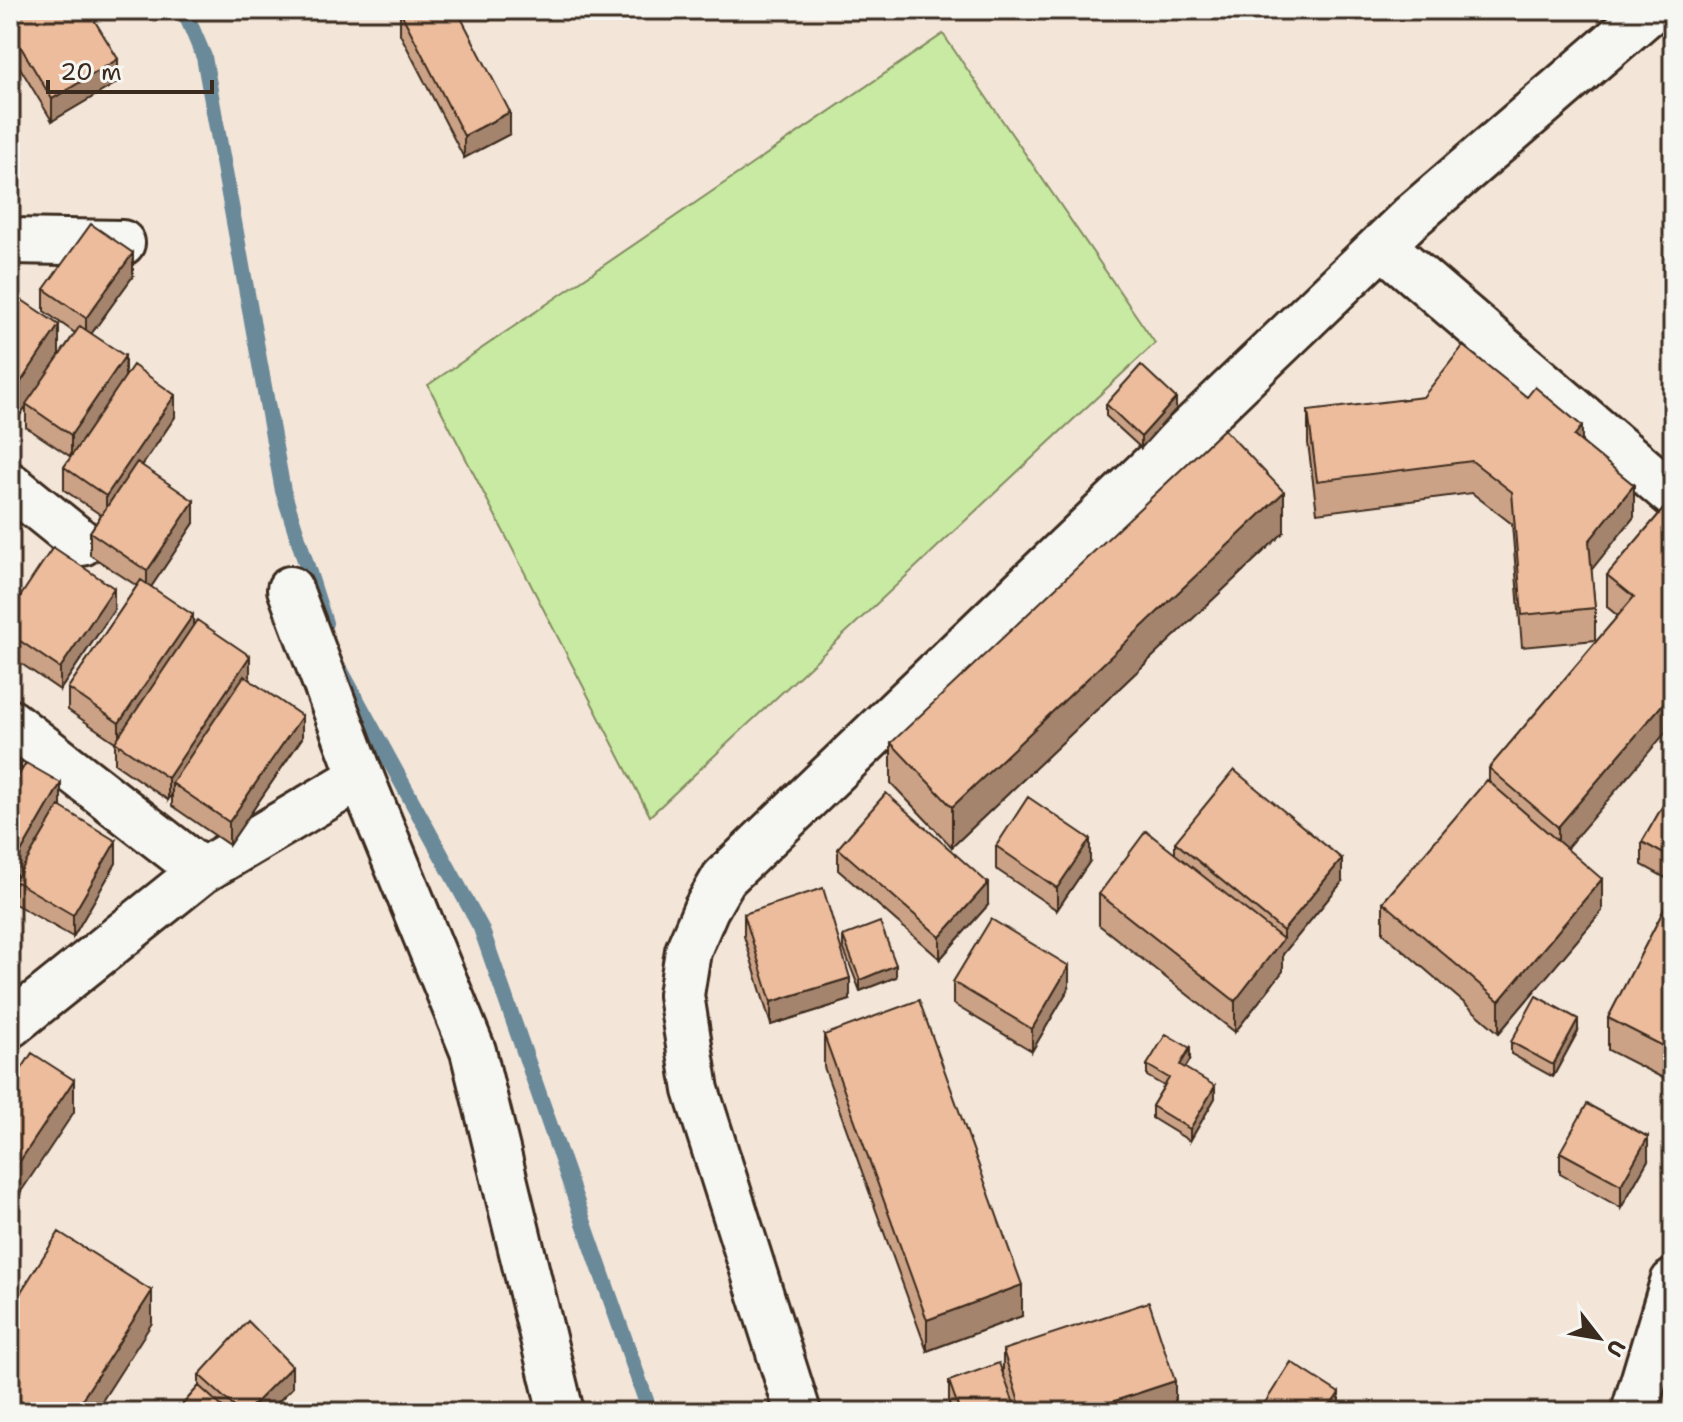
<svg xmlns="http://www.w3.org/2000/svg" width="1683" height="1422" viewBox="0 0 1683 1422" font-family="'Shantell Sans',sans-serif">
  <rect width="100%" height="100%" fill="#f3e5d8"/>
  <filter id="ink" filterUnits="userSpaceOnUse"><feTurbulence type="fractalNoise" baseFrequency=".0125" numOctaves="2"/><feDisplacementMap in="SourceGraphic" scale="16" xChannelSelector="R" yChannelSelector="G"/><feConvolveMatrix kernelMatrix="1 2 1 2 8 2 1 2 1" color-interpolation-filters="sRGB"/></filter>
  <g filter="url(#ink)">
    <!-- green -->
    <path fill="#c8eaa2" stroke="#828a60" stroke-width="2" d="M943 34 1155 343 650 816 428 385Z"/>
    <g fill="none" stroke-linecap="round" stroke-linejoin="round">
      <!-- stream -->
      <path stroke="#6b8999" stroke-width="16" d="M184 10 204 57 283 491 325 623
        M341 671 481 928 650 1412"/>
      <defs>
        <path id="minor" d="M10 241 122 243
          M1382 245 1673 495
          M10 485 82 543
          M290 589 361 777 473 1051 561 1412
          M10 722 202 871
          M10 1025 202 871 361 777
          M798 1412 696 1090 681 995 688 951 706 909 724 878 1410 218 1651 10
          M1634 1412 1673 1282"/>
      </defs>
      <!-- minor casing -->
      <use href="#minor" stroke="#3b2a1e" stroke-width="50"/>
      <!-- minor -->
      <use href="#minor" stroke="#f6f6f2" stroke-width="44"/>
    </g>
    <!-- wall -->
    <path fill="#cba286" stroke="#3b2a1e" stroke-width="2" d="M10 10 118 82 52 121 10 51Z
      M400 11 510 134 464 158 400 34Z
      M133 276 91 334 125 377 175 417 142 466 194 523 151 587 250 679H249L302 738 229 845 172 806V794L168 800 115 764V742L68 710V688L137 586 90 555V532L101 515 64 490V467L71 457 26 427V406L10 430V292L59 356 75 333 44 311V289Z
      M1106 404 1176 409 1141 448 1106 416Z
      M1308 411 1582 442 1634 517 1591 569 1595 608V640L1522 647 1512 524 1472 493 1317 513 1308 443Z
      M1666 506 1567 849 1602 911 1499 1033 1383 933V902L1489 782V768L1618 616 1607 607V575Z
      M1284 532 952 847 891 783V743Z
      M114 610 60 690 10 656V612Z
      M10 757 21 772 61 806 60 807 116 863 73 937 15 904V882L10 880Z
      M1673 788V882L1642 865V842Z
      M1175 842 1342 882 1283 954V971L1235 1032 1099 925V894L1175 854Z
      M996 846 1090 861 1057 910 996 869Z
      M838 848 988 905 940 959 838 870Z
      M1673 892V1083L1608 1050V1018Z
      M744 914 850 1000 771 1025 744 936Z
      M843 936 896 977 860 991 843 947Z
      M953 982 1069 988 1032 1051 953 1004Z
      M1578 1031 1553 1077 1511 1054V1042Z
      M824 1035 1022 1316 927 1351 824 1067Z
      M1190 1060 1185 1068 1215 1098 1190 1141 1152 1118V1106L1164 1086 1147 1076V1065Z
      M1560 1152 1648 1160 1621 1208 1560 1174Z
      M1003 1350 1175 1403 1149 1412H952L949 1404V1381L1003 1373Z
      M199 1375 292 1388 268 1412H176L199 1386Z"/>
    <!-- shaded-wall -->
    <path fill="#a5846d" stroke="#3b2a1e" stroke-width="2" d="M118 59V82L52 121V99Z
      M510 112V134L464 158V136Z
      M133 253V276L86 341V318Z
      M59 325V357L10 430V398Z
      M125 356V378L71 457V435Z
      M175 395V417L106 518V496Z
      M1176 398V409L1141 448V437Z
      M1582 426V458L1574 436Z
      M1634 485V517L1589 573V541Z
      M1284 492V532L952 847V807Z
      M194 501V523L147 593V571Z
      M114 588V610L60 690V668Z
      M193 615V638L119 746V723Z
      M250 656V679L177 787 172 783V794L168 800V778Z
      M1673 692V724L1558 858V827Z
      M302 716V738L229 845V822Z
      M21 764V787L10 802V780Z
      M61 783V806L16 883V861Z
      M1090 839V861L1057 910V888Z
      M116 841V863L73 937V915Z
      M1342 859V882L1283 954V971L1235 1032V1001L1283 939V931Z
      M1602 879V911L1499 1033V1001Z
      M988 883V905L940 959V937Z
      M11 935V957L10 959V936Z
      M896 965V977L860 991V980Z
      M1069 966V988L1032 1051V1029Z
      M850 978V1000L771 1025V1002Z
      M1578 1019V1031L1553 1077V1065Z
      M1190 1048V1060L1180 1077V1065Z
      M74 1080V1112L10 1208V1176Z
      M1215 1086V1098L1190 1141V1129Z
      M1648 1137V1160L1621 1208V1185Z
      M1022 1285V1316L927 1351V1320Z
      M152 1291V1323L95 1412H74Z
      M292 1366V1388L268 1412H246Z
      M1175 1381V1403L1149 1412H1081Z
      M1339 1393V1412H1326Z"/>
    <!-- building -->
    <path fill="#ecbc9c" stroke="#3b2a1e" stroke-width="2" d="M10 10H88L118 59 52 99 10 29Z
      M403 10H457L510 112 464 136 400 11Z
      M91 224 133 253 86 318 44 289Z
      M10 292 59 325 10 398Z
      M80 326 125 356 71 435 26 404Z
      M1463 346 1527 397 1535 387 1582 426 1574 436 1634 485 1589 541 1595 608 1522 615 1512 492 1472 461 1317 481 1308 411 1423 397Z
      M133 365 175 395 106 496 64 467Z
      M1141 365 1176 398 1141 437 1106 404Z
      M1224 429 1284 492 952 807 891 743Z
      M137 462 194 501 147 571 90 532Z
      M1666 506 1673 512V692L1558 827 1489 768 1634 597 1607 575Z
      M53 547 114 588 60 668 10 634V612Z
      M141 580 193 615 119 723 68 688Z
      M197 620 250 656 168 778 115 742Z
      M244 676 302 716 229 822 172 783Z
      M10 757 21 764 10 780Z
      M26 763 61 783 16 861 10 857V790Z
      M1234 770 1342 859 1283 931 1175 842Z
      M1487 780 1602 879 1499 1001 1383 902Z
      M1673 788V859L1642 842Z
      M886 793 988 883 940 937 838 848Z
      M1028 797 1090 839 1057 888 996 846Z
      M59 806 116 841 73 915 15 881Z
      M1146 831 1283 939 1235 1001 1099 894Z
      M823 888 850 978 771 1002 744 914Z
      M1673 892V1051L1608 1018Z
      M991 919 1069 966 1032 1029 953 982Z
      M880 922 896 965 860 980 843 936Z
      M1536 996 1578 1019 1553 1065 1511 1042Z
      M919 1000 1022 1285 927 1320 824 1035Z
      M1166 1034 1190 1048 1180 1065 1215 1086 1190 1129 1152 1106 1169 1078 1147 1065Z
      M32 1053 74 1080 10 1176V1071L17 1076Z
      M1587 1104 1648 1137 1621 1185 1560 1152Z
      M59 1232 152 1291 74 1412H10V1309Z
      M1149 1302 1175 1381 1081 1412H1022L1003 1350Z
      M248 1321 292 1366 246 1412H240L199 1375Z
      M1291 1362 1339 1393 1326 1412H1259Z
      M999 1363 1017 1412H960L949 1381Z
      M199 1386 228 1412H176Z"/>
  </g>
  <!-- margin -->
  <rect width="1683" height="1422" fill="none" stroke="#f6f6f2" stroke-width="40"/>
  <rect x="20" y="20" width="1643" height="1382" fill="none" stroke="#3b2a1e" stroke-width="3" filter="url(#ink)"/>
  <!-- north arrow -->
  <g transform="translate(1599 1338) rotate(121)" stroke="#f6f6f2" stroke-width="6" paint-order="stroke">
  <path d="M0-6L14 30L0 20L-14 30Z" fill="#3b2a1e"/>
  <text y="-12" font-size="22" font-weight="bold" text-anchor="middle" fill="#3b2a1e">U</text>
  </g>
  <!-- scale -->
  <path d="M48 80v12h164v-12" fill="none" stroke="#3b2a1e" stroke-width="4"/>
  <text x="60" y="80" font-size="24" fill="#3b2a1e" stroke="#f6f6f2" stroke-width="6" paint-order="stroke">20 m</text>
</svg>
